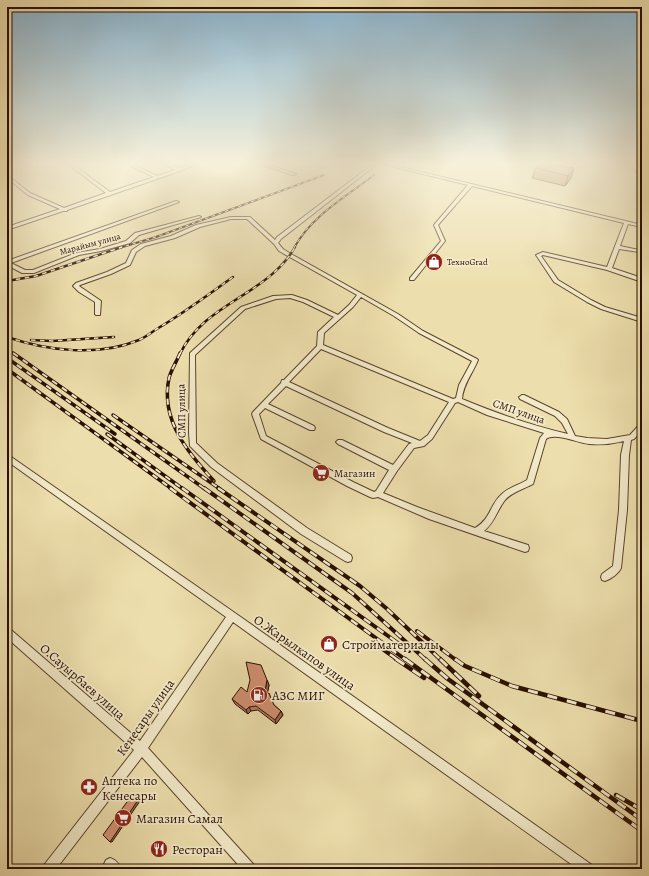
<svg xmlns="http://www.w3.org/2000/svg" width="649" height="876" viewBox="0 0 649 876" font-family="Alegreya,serif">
  <rect width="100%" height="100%" fill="#eddfad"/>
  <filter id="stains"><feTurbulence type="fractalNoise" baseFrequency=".005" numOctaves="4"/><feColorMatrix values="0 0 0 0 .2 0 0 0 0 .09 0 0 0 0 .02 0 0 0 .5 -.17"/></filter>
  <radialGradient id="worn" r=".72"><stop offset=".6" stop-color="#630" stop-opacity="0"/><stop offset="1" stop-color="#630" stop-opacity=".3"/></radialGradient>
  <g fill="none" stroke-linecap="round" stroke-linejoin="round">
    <defs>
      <path id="minor" d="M68 164H72L110 192 154 177 127 164H132L157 176 175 170 165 164H170L179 168 192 164H197L180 171 67 210V211H63L7 230V227L60 209 28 195 7 178V175L30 193 64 208 106 193Z
        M260 164H265L296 174 293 175Z
        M373 164H377L281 239 278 243 283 249 291 254 398 314 423 331 477 359 478 360C473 373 463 384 462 399 496 413 532 426 568 434L562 423 555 416 520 399 519 397 522 395H524L559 412 567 419 575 436 587 438 607 439 630 435 640 424 642 423V431L634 439 631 440 629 455 627 510 621 568C619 573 611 579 605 581L602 580 601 577 602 574 613 566 619 510 621 455 624 441C612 444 601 445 589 444 578 443 555 432 546 439L533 484C524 489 512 492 505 500 497 510 495 522 484 531L528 545 529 548 528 551 525 552 429 519 378 497 373 498 370 497 347 486 261 439 252 414 253 412 281 383 282 380H284L317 346 318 332 334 317 303 302 290 298 276 299 245 309 195 355 196 443 217 463 307 528 351 555 352 558 351 561 348 562 345 561 301 534 211 467 190 446 189 433 190 353 241 307 273 296 292 295 307 300 338 315 349 305 357 295 279 251 274 244 247 219H231L200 227 175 238 145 246 136 252 130 265 111 274 80 285 79 286 101 301 100 315H96L95 314V302L79 292 73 286 76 283 107 272 126 263 132 250 141 244 171 236 196 225 231 217H250L275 240 277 237ZM361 297 394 316 419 333 472 361 459 385 456 398 453 399 323 345 324 333 353 307ZM321 349 449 402 428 435 420 441 388 428 289 382ZM286 386 384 432 412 443 409 444 393 465 342 440H338L336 442 338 444 389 470 376 491 374 492 353 482 266 436 259 414 265 408 310 430H314L315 428 314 426 268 404ZM458 402 487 415 544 433 540 438 527 480C519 485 509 487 502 494 490 504 491 519 475 528L417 507 383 493 397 471 414 448 424 446 432 439 455 403Z
        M382 164H388L642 225V227L628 224 620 246 639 250V252L619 249 612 268 642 278V282L607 270 543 255 541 256 558 280 591 300 605 307 642 318V322L601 309 587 302 554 282 536 255 543 252 607 267 624 223 472 186 438 225 445 241 414 280H410V278L441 241 434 225 468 185Z
        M632 164H636L642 175V180L640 179Z
        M176 201 179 202 11 263 25 270H33L76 253 100 249 126 241 135 233 199 216 201 217 139 235 130 243 101 251 79 255 34 273H22L7 265V261Z
        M7 454 235 613 592 865 594 869H578L233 622 148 748 254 865 256 869H242L142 757 56 869H42L44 865 134 750 7 638V627L10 629 140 741 226 617 7 461Z
        M110 858C116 860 119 863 121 869H106L104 864 106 860Z"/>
    </defs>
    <!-- minor casing -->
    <use href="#minor" stroke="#5a432b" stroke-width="2"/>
    <!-- minor -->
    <use href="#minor" fill="#f3eaca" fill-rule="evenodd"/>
    <defs>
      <path id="rail-far4" d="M119 248 156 237 324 175
        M294 248C311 216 346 197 374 175"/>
      <path id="rail-far3" d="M7 281 36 276 122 247
        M7 337C48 351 98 357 139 340 146 337 153 331 160 327 185 312 209 294 233 277
        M31 340 52 341 114 337
        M7 349 14 354
        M180 354C204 303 268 295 295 247"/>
      <path id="rail-far2" d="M13 353 205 489
        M180 353C177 361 171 370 169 378 160 420 188 453 214 481
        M7 358 115 434
        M7 369 172 489
        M113 415 220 489
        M107 434 183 489"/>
      <path id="rail-far1" d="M170 488 406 660
        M182 488 409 651
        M204 488 352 593 426 660
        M218 488 360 586 386 608 441 660
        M417 631 456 660
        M377 645 398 660"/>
      <path id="rail" d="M396 659 424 678
        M405 659 642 831
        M425 659 448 679 642 820
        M440 659 479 696
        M455 659 465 666 512 686 642 721
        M616 795 642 810"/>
    </defs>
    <!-- rail-far4 casing -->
    <use href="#rail-far4" stroke="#290f00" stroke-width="2"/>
    <!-- rail-far3 casing -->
    <use href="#rail-far3" stroke="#290f00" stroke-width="2.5"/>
    <!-- rail-far2 casing -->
    <use href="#rail-far2" stroke="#290f00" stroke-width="3.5"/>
    <!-- rail-far1 casing -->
    <use href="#rail-far1" stroke="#290f00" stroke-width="4"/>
    <!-- rail casing -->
    <use href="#rail" stroke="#290f00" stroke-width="4.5"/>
    <!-- rail-far4 -->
    <use href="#rail-far4" stroke="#f3eaca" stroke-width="1" stroke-dasharray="3.5" stroke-linecap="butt"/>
    <!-- rail-far3 -->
    <use href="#rail-far3" stroke="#f3eaca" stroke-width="1.5" stroke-dasharray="4.5" stroke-linecap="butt"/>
    <!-- rail-far2 -->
    <use href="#rail-far2" stroke="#f3eaca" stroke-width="2" stroke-dasharray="6" stroke-linecap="butt"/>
    <!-- rail-far1 -->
    <use href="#rail-far1" stroke="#f3eaca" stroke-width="2.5" stroke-dasharray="8" stroke-linecap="butt"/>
    <!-- rail -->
    <use href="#rail" stroke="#f3eaca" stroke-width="3" stroke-dasharray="10" stroke-linecap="butt"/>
  </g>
  <!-- wall -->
  <path fill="#b57c62" stroke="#290f00" d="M536 168H574L571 178 565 186 532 178Z
    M267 680 269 685 267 694 274 705 281 711 283 715 276 724 258 710 251 711 248 714 235 704 232 699 247 692Z"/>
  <!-- shaded-wall -->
  <path fill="#936550" stroke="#290f00" d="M574 168 571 178 565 186 568 176Z
    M267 680 269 685 266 700 264 696Z
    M249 707 251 711 248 714 246 710Z
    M281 711 283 715 276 724 275 720Z
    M132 795H134L140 801 112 842H110Z"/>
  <!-- building -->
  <path fill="#d29072" stroke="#290f00" d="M539 164H554L574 168 568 176 536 168Z
    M246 662 261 665 267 680 264 696 269 693 274 705 281 711 275 720 256 706 249 707 246 710 232 699 241 687 247 692 250 680Z
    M132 795 138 800 110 842 103 835Z"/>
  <!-- sky -->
  <linearGradient id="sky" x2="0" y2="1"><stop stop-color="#89b6d3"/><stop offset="0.57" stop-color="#f7f1da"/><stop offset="1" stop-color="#f7f1da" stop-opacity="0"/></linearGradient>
  <rect width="649" height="286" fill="url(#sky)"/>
  <!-- icons -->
  <defs>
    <symbol id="shop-disc" viewBox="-11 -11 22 22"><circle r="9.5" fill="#8f2418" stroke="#f3eaca"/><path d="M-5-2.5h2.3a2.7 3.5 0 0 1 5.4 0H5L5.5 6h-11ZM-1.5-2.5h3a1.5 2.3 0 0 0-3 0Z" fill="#fff"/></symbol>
    <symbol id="supermarket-disc" viewBox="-11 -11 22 22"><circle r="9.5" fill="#8f2418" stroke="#f3eaca"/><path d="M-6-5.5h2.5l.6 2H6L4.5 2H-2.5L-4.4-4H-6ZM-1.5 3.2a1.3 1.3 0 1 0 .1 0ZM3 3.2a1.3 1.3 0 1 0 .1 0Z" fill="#fff"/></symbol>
    <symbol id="fuel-disc" viewBox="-11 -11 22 22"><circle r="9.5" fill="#8f2418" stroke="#f3eaca"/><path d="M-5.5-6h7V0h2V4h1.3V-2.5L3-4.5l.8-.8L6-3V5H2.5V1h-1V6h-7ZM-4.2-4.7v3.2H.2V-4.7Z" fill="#fff"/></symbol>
    <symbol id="pharmacy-disc" viewBox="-11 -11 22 22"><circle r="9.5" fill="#8f2418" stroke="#f3eaca"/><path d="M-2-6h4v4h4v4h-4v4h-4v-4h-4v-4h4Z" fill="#fff"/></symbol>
    <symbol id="restaurant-disc" viewBox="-11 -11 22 22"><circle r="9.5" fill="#8f2418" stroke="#f3eaca"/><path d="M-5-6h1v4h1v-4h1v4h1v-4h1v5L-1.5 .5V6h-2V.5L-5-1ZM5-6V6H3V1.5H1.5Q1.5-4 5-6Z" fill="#fff"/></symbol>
  </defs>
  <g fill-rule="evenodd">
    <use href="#shop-disc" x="424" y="252" width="20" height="20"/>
    <use href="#supermarket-disc" x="311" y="463" width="20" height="20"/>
    <use href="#shop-disc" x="319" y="634" width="20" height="20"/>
    <use href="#fuel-disc" x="249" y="685" width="20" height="20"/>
    <use href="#pharmacy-disc" x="79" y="777" width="20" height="20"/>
    <use href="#supermarket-disc" x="113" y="808" width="20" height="20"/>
    <use href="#restaurant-disc" x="149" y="839" width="20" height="20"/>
  </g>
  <g text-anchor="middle" stroke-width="3.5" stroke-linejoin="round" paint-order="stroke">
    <!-- far-street labels -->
    <g font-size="9" fill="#290f00" stroke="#f3eaca">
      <text transform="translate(90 244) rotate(-15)" y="3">Марайым улица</text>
    </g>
    <!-- far-poi labels -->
    <g font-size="9" fill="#290f00" stroke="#f3eaca" text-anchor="start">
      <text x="447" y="265">ТехноGrad</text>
    </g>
    <!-- street labels -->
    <g font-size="11" fill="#290f00" stroke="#f3eaca">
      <text transform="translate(181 411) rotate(-91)" y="4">СМП улица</text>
      <text transform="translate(519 411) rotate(19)" y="4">СМП улица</text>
    </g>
    <!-- poi labels -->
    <g font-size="11" fill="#290f00" stroke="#f3eaca" text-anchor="start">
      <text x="334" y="477">Магазин</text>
    </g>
    <!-- near-poi labels -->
    <g font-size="13" fill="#290f00" stroke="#f3eaca" text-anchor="start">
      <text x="342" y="649">Стройматериалы</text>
      <text x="272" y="700">АЗС МИГ</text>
      <text x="102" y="785">Аптека по<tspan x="102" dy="15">Кенесары</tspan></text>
      <text x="136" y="823">Магазин Самал</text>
      <text x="172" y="854">Ресторан</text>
    </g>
    <!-- near-street labels -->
    <g font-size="13" fill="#290f00" stroke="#f3eaca">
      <text transform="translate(305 652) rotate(35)" y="5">О.Жарылкапов улица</text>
      <text transform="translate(83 681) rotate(41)" y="5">О.Сауырбаев улица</text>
      <text transform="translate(145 717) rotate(-55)" y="5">Кенесары улица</text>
    </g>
  </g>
  <!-- margin -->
  <rect width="649" height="876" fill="none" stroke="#eddfad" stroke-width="24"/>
  <rect x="8" y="8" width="633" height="860" fill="none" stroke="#290f00" stroke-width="2"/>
  <rect x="12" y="12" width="625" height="852" fill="none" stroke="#290f00"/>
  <rect width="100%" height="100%" filter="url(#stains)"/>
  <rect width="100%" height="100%" fill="url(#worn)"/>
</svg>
